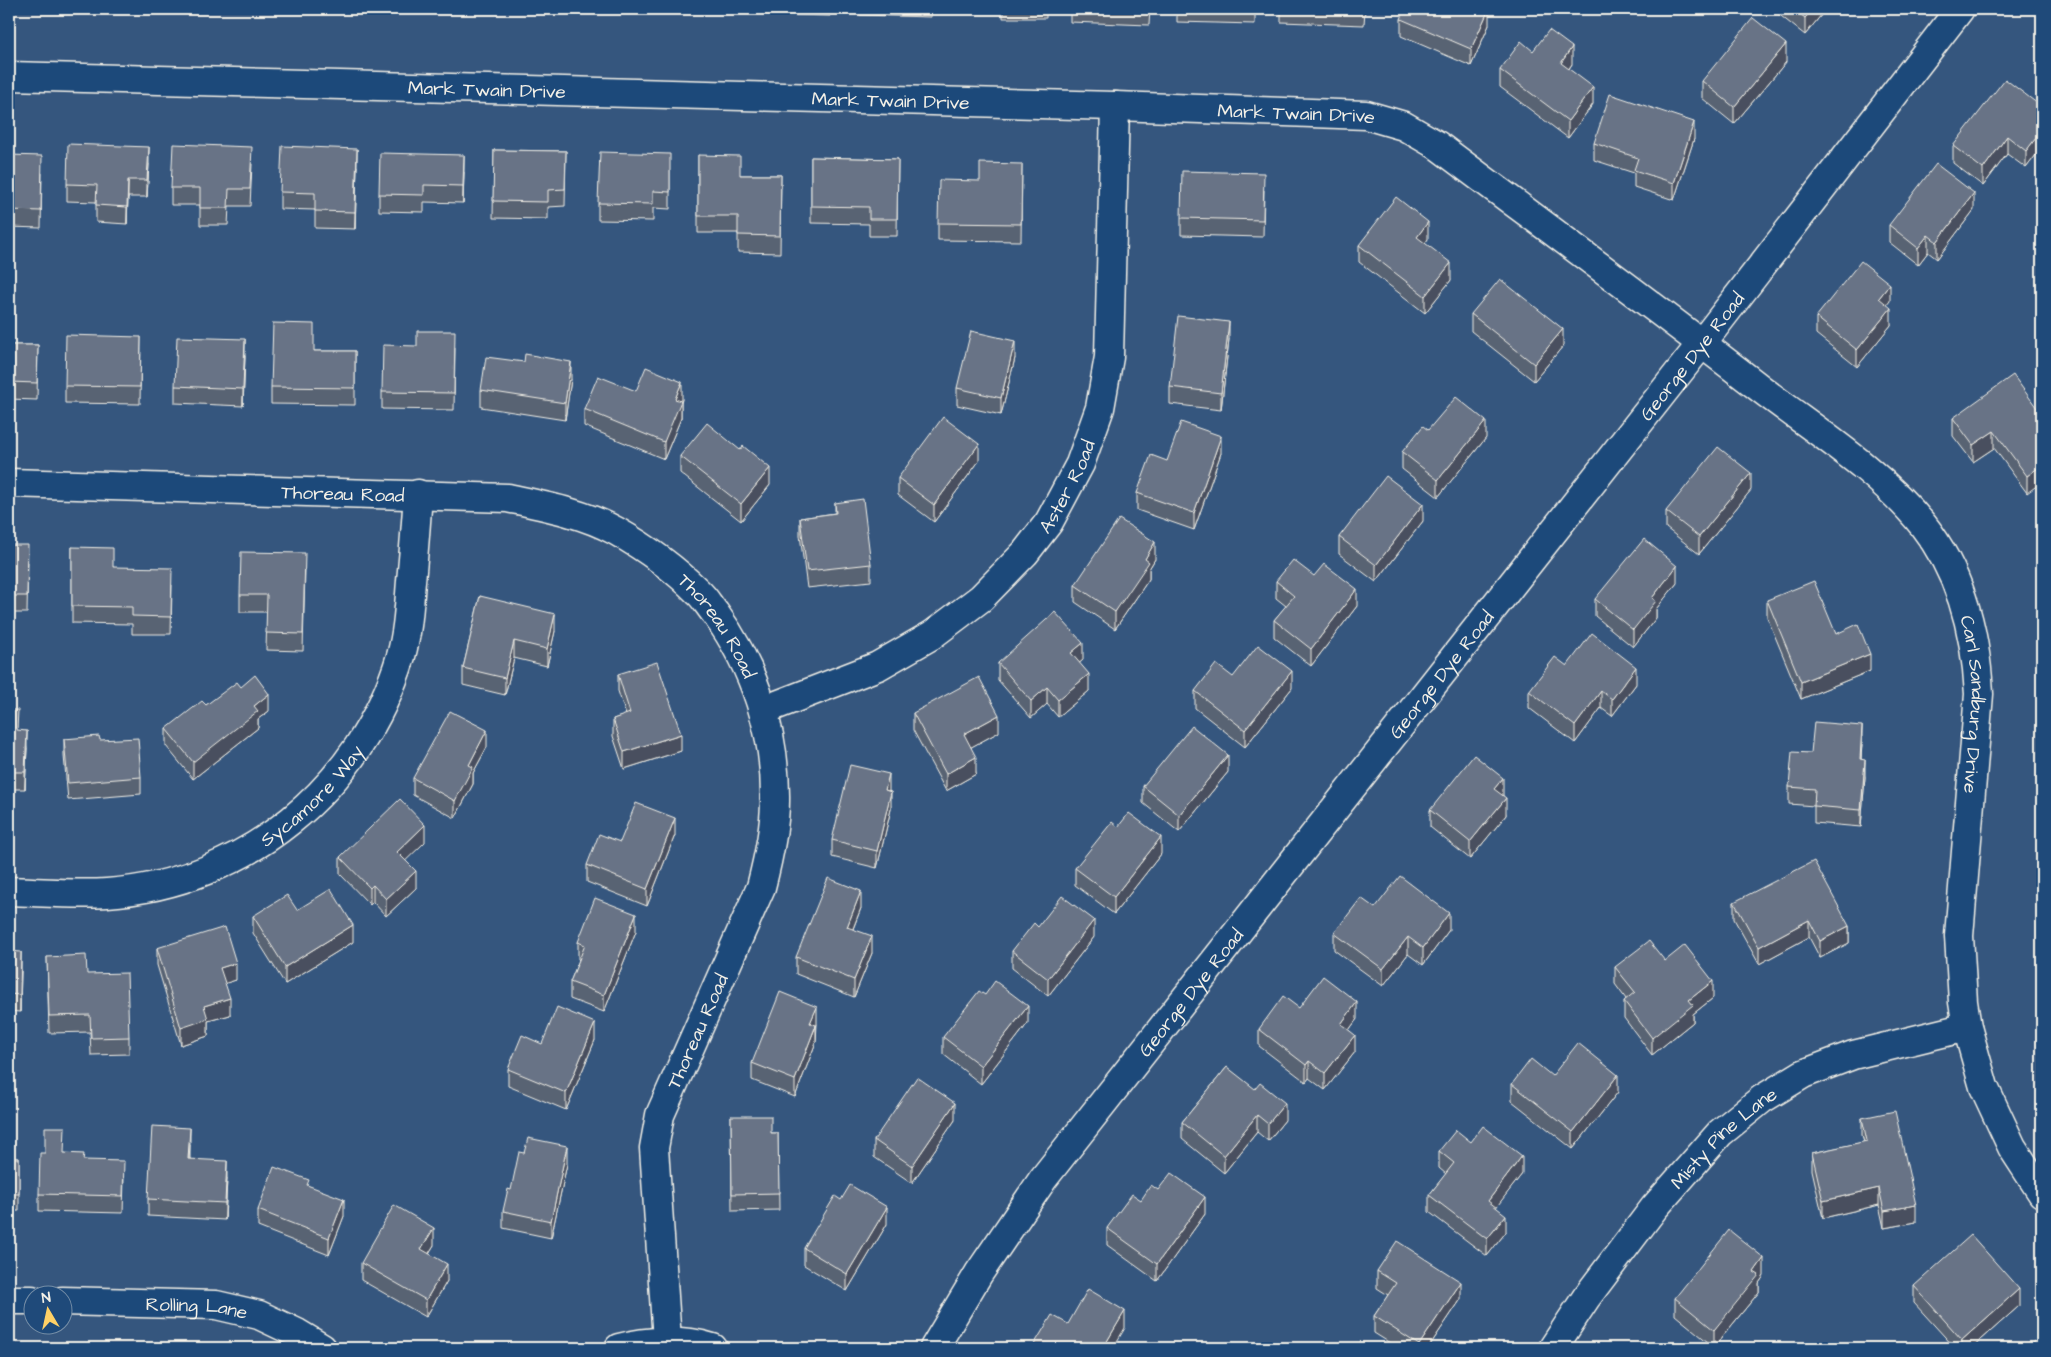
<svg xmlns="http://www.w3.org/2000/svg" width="2051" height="1357" viewBox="0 0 2051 1357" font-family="'Architects Daughter',sans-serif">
  <rect width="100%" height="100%" fill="#35567e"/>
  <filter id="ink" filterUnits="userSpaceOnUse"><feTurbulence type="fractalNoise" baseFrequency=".02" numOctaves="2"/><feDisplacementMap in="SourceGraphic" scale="10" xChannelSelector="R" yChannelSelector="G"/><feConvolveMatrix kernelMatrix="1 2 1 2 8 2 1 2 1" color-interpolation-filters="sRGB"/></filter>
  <g filter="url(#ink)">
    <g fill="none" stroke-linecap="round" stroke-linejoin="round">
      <defs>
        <g id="street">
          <path id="s1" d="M9 76 1115 106 1366 115 1404 126 1437 145C1545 226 1654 306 1761 389 1816 431 1880 471 1923 525 1961 573 1976 635 1979 694L1959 936 1963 1002 1967 1027 1984 1087 2012 1147 2042 1193"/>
          <path id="s2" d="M9 483 508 498C545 506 583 513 616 531 646 548 674 568 698 592 705 598 709 606 715 613 755 668 776 733 775 801 775 829 768 860 761 887L660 1115 654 1148 667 1341"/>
          <path id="s3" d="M764 710 878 666 932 635 981 598 1025 553 1049 522 1080 464 1100 408 1109 357 1115 106"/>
          <path id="s4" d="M9 891C41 892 75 895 107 893 246 883 361 788 401 656 408 631 409 606 411 581 414 552 416 523 418 494"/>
          <path d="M9 1300H32"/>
          <path id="s5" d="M62 1301 216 1305 259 1315 297 1333 322 1348"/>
          <path d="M619 1348C648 1340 684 1339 713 1348"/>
          <path id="s6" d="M1553 1348 1586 1298 1654 1208 1720 1133 1762 1099 1803 1074 1853 1055 1967 1027"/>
        </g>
        <g id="secondary">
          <path id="s7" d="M934 1348 979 1273 1043 1179 1702 343 1960 9"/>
        </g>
      </defs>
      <!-- street casing -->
      <use href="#street" stroke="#f4f1e8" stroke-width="31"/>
      <!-- secondary casing -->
      <use href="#secondary" stroke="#f4f1e8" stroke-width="31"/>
      <!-- street -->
      <use href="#street" stroke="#1f4a7a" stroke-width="28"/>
      <!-- secondary -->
      <use href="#secondary" stroke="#1f4a7a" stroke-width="28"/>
    </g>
    <!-- wall -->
    <path fill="#596373" stroke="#f4f1e8" d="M758 9H830V16L758 14Z
      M860 9H931V17L860 15Z
      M1003 9H1046V18H1003Z
      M1070 9H1150L1149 25 1070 22Z
      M1177 9H1255V24L1177 22Z
      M1281 9H1365L1364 25 1281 22Z
      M1772 9H1826L1805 35Z
      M1401 19 1489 25 1471 66 1401 36Z
      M1533 51 1572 64 1569 69 1593 104 1568 138 1500 87V70Z
      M1786 62 1734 124 1702 98V81Z
      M2042 107V147L2026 168 2007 154 1983 186 1953 163V146Z
      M1694 139 1674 200 1634 187V173L1594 160V143Z
      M494 150 566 151 565 206 548 207V219L493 218Z
      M9 155 42 173 41 228 9 227Z
      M698 155 740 175H781L780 253 738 252V233H698Z
      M811 157 898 159 897 236H869V224L811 223Z
      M149 164 147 197H128L127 224 96 222V202L67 201V184Z
      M252 164 250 206H229L228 225H200V205H171V188Z
      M1022 164 1021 241 938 240V223L980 181Z
      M357 166 355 229 315 228V210L280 209V192Z
      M670 171V209L653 208V221L598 220V203Z
      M464 172 463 203 424 202V212L379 211V194Z
      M1264 190 1263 237 1181 235V218Z
      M1974 210 1937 259 1928 252 1918 265 1889 242V225Z
      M1428 239 1425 243 1451 280 1425 313 1359 262V245Z
      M1890 301 1887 304 1891 325 1857 367 1816 334V317Z
      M1471 314 1563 346 1534 381 1471 331Z
      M141 337 140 404 65 403V386Z
      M1229 339 1221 410 1170 404V387Z
      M9 345H38L37 400 9 399Z
      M455 348 454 410 382 409V392Z
      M314 351H355V405L271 404V387Z
      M245 356 243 406 175 403V386Z
      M1015 358 1001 415 957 405V388Z
      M571 379 565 420 481 407V390Z
      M636 391 682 399 681 403V418L664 459 584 426V409Z
      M2042 415 2027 493 1994 448 1973 462 1953 436V418Z
      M1428 430 1486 438 1438 497 1402 469V452Z
      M740 450 770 485 741 521 680 473V456Z
      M1221 453 1194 530 1137 510V493L1167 461Z
      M979 461 934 522 898 495V478Z
      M1751 490 1699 554 1666 528V511Z
      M835 503 871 564V581L807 588 800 535V518L835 513Z
      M1423 521 1376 582 1339 554V537Z
      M9 545 28 562 27 613H9Z
      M72 547 113 567 172 585 171 634H132V624L72 623Z
      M1155 559 1149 569V579L1115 629 1075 602V585Z
      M305 570 303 651 266 650 267 612H240V595Z
      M1314 576 1357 606 1311 666 1274 637V620L1286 606 1276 598V581Z
      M1677 583 1656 609V618L1633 647 1595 616V599Z
      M480 596 555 631 547 666 514 658 505 695 463 685V668Z
      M1767 600 1836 634 1870 671 1801 699 1767 617Z
      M1083 660 1079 663 1089 691 1058 717 1047 704 1031 718 998 680V663Z
      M1567 666 1636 684 1612 716 1601 708 1575 743 1529 708V691Z
      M618 674 681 751 624 769 613 736V719L626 715 618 691Z
      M1233 677 1292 688 1245 747 1195 708V691Z
      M241 687 269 711 258 719V728L193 779 166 746V729L206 705Z
      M9 710 17 730 27 748 25 789H9Z
      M913 713 999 732 971 747 976 774 946 791 913 730Z
      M64 739 100 740 141 777V794L68 800 64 756Z
      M1862 743 1861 759 1865 777 1861 827 1814 823V806L1789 804V787L1811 753Z
      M487 747 473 773V784L455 818 413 795V778Z
      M1228 772 1179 832 1143 803V786Z
      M889 791 891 809 877 868 832 857V840Z
      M1503 795 1506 815 1470 859 1430 827V810Z
      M1118 827 1161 854 1114 914 1075 885V868Z
      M675 835 647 906 587 882V865L620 842Z
      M425 842 405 860 416 888 386 916 373 902 370 905 340 874V857Z
      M1734 902 1849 926V943L1820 958 1809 937 1759 964 1734 919Z
      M861 908 853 929 872 953 854 997 796 974V957Z
      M1375 908 1449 930 1423 965 1408 954 1383 986 1334 950V933Z
      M297 910 353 942 285 984 253 933V916Z
      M2042 925V947L2041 943V926Z
      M1038 927 1094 937 1048 996 1012 968V951Z
      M636 931 604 1012 570 999V982L579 960 578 959V942Z
      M157 948 236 980 225 983 230 1015 208 1021V1036L181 1045 157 965Z
      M9 951 21 969 20 1012 9 1011Z
      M47 957 87 974 129 1037V1054L91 1055 90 1032 49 1033Z
      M1665 961 1713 998 1693 1014V1022L1652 1055 1624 1018V1001L1626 999 1615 984V967Z
      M985 995 1028 1023 981 1084 943 1054V1037Z
      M1299 1008 1357 1019 1349 1030 1355 1052 1325 1090 1309 1078 1306 1082 1259 1046V1029Z
      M817 1024 816 1042 795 1097 752 1080V1063Z
      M595 1040 566 1110 508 1086V1069L542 1044Z
      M1227 1067 1285 1120 1268 1141 1257 1132 1224 1173 1182 1139V1122Z
      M1552 1076 1618 1092 1573 1149 1512 1101V1084Z
      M731 1116 771 1133H778L779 1210 732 1211Z
      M1862 1118 1916 1222 1884 1228 1879 1205 1823 1218 1812 1170V1153L1864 1142 1862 1135Z
      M955 1120 912 1183 874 1157V1140Z
      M1471 1142 1522 1174 1496 1207 1506 1232 1487 1256 1429 1212V1195L1446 1174 1439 1168V1151Z
      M190 1145V1159L227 1178 225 1220 148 1216V1199Z
      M65 1153 84 1160 124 1178 123 1213 39 1211V1194Z
      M9 1158H19V1211H9Z
      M567 1164 551 1238 503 1228V1211Z
      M309 1186 344 1216 329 1255 258 1227V1210Z
      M1158 1190 1205 1214 1157 1281 1107 1245V1228L1141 1200Z
      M887 1224 847 1291 804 1265V1248Z
      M434 1245 429 1253 447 1281 426 1317 361 1280V1263Z
      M1377 1271 1461 1299 1428 1348H1398L1374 1333V1316L1388 1295 1377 1288Z
      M1764 1276 1759 1283V1292L1714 1347 1675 1315V1298Z
      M1914 1286 2019 1306 1972 1348H1955L1914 1303Z"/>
    <!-- shaded-wall -->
    <path fill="#48505e" stroke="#f4f1e8" d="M1489 9V25L1471 66V49Z
      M1813 9H1826L1805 35V18Z
      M1786 44V62L1734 124V107Z
      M1572 47V64L1561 80V63Z
      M1593 87V104L1568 138V121Z
      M1694 122V139L1674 200V183Z
      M2042 130V147L2026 168V151Z
      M2007 136V154L1983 186V169Z
      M149 147V164L147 197V180Z
      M357 149V166L355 229V212Z
      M464 155V172L463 203V186Z
      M128 180V197L127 224V207Z
      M1974 193V210L1937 259V242Z
      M1428 222V239L1417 254V237Z
      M1928 235V252L1918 265V248Z
      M1451 263V280L1425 313V296Z
      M1890 284V301L1879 315V298Z
      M1891 308V325L1857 367V350Z
      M1229 322V339L1221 410V393Z
      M1563 329V346L1534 381V364Z
      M245 339V356L243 406V389Z
      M1015 341V358L1001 415V398Z
      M571 362V379L565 420V403Z
      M682 382V399L681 403V418L664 459V442L675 399Z
      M1486 421V438L1438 497V480Z
      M1994 431V448L1973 462V445Z
      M1221 436V453L1194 530V513Z
      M979 444V461L934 522V505Z
      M2042 465V482L2027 493V476Z
      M770 468V485L741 521V504Z
      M1751 473V490L1699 554V537Z
      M1423 504V521L1376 582V565Z
      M1155 542V559L1149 569V579L1115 629V612L1145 559Z
      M1677 566V583L1656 609V618L1633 647V630L1652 598Z
      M1357 589V606L1311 666V649Z
      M555 614V631L547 666V649Z
      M514 641V658L505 695V678Z
      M1083 643V660L1071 670V653Z
      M1870 654V671L1801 699V682Z
      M1636 667V684L1612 716V699Z
      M1292 671V688L1245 747V730Z
      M1089 674V691L1058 717V700Z
      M1047 687V704L1031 718V701Z
      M1601 691V708L1575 743V726Z
      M269 694V711L258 719V728L193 779V762L254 706Z
      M999 715V732L964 751V734Z
      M1862 726V743L1860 776V759Z
      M487 730V747L473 773V784L455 818V801L469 765Z
      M27 731V748L25 789V772Z
      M681 734V751L624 769V752Z
      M1228 755V772L1179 832V815Z
      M976 757V774L946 791V774Z
      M1865 760V777L1861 827V810Z
      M889 774V791L885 790Z
      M1503 778V795L1494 806V789Z
      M891 792V809L877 868V851Z
      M1506 798V815L1470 859V842Z
      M675 818V835L647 906V889Z
      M425 825V842L397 869V852Z
      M1161 837V854L1114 914V897Z
      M416 871V888L386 916V899Z
      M373 885V902L370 905V888Z
      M861 891V908L847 944V927Z
      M1449 913V930L1423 965V948Z
      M636 914V931L604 1012V995Z
      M1094 920V937L1048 996V979Z
      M1809 920V937L1759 964V947Z
      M353 925V942L285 984V967Z
      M1849 926V943L1820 958V941Z
      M872 936V953L854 997V980Z
      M1408 937V954L1383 986V969Z
      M21 952V969L20 1012V995Z
      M236 963V980L220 985V968Z
      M1713 981V998L1693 1014V1022L1652 1055V1038L1689 1000Z
      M230 998V1015L208 1021V1036L181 1045V1028L204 1006Z
      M1357 1002V1019L1341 1041V1024Z
      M1028 1006V1023L981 1084V1066Z
      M817 1007V1024L810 1040V1023Z
      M595 1023V1040L566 1110V1093Z
      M816 1025V1042L795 1097V1080Z
      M1355 1035V1052L1325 1090V1073Z
      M1309 1061V1078L1306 1082V1065Z
      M1618 1075V1092L1573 1149V1132Z
      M955 1103V1120L912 1183V1166Z
      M1285 1103V1120L1268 1141V1124Z
      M1257 1115V1132L1224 1173V1156Z
      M190 1128V1145L188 1176V1159Z
      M567 1146V1164L551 1238V1221Z
      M1522 1156V1174L1488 1218V1201Z
      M227 1161V1178L225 1220V1203Z
      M1879 1188V1205L1823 1218V1201Z
      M1205 1197V1214L1157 1281V1264Z
      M344 1199V1216L329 1255V1238Z
      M1916 1205V1222L1884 1228V1211Z
      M887 1207V1224L847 1291V1274Z
      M1506 1215V1232L1487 1256V1239Z
      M434 1228V1245L421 1266V1249Z
      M1764 1258V1276L1759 1283V1292L1714 1347V1330L1754 1272Z
      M447 1264V1281L426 1317V1300Z
      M1461 1282V1299L1428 1348H1419V1345Z
      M2019 1289V1306L1972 1348H1962V1340Z
      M1125 1311V1328L1113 1348H1103Z"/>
    <!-- building -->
    <path fill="#677386" stroke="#f4f1e8" d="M1405 9H1489L1471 49 1401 19Z
      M1794 9H1813L1805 18Z
      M1753 18 1786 44 1734 107 1702 81Z
      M1549 30 1572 47 1561 63 1593 87 1568 121 1500 70 1521 41 1533 51Z
      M2005 79 2042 107V130L2026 151 2007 136 1983 169 1953 146Z
      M1610 94 1694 122 1674 183 1634 170 1638 158 1594 143Z
      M68 144 149 147 147 180H128L127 207 96 205 97 185 67 184Z
      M173 144 252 147 250 189H229L228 208H200V188H171Z
      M282 146 357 149 355 212 315 211V193L280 192Z
      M494 150 566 151 565 189 548 190V202L493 201Z
      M600 152 670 154V192L653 191V204L598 203Z
      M380 153 464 155 463 186 424 185V195L379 194Z
      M9 155 42 156 41 211 9 210Z
      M698 155 740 156V175H781L780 236 738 235V216H698Z
      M811 157 898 159 897 219H869V207L811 206Z
      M980 163 1022 164 1021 224 938 223 939 180 980 181Z
      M1936 164 1974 193 1937 242 1928 235 1918 248 1889 225Z
      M1182 171 1264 173 1263 220 1181 218Z
      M1396 197 1428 222 1417 237 1451 263 1425 296 1359 245Z
      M1861 261 1890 284 1879 298 1891 308 1857 350 1816 317Z
      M1500 279 1563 329 1534 364 1471 314Z
      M1178 316 1229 322 1221 393 1170 387Z
      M273 323 314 324V351H355V388L271 387Z
      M417 331H455L454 393 382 392 383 345 417 346Z
      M971 331 1015 341 1001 398 957 388Z
      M66 335 141 337 140 387 65 386Z
      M177 337 245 339 243 389 175 386Z
      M9 345H38L37 383 9 382Z
      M525 354 571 362 565 403 481 390 486 357 524 362Z
      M646 367 682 382 675 399 681 401 664 442 584 409 598 376 636 391Z
      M2013 375 2042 415V465L2027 476 1994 431 1973 445 1953 418Z
      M1456 397 1486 421 1438 480 1402 452 1423 426 1428 430Z
      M943 417 979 444 934 505 898 478Z
      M1181 422 1221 436 1194 513 1137 493 1151 455 1167 461Z
      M707 423 740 450 743 446 770 468 741 504 680 456Z
      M1718 447 1751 473 1699 537 1666 511Z
      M1386 476 1423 504 1376 565 1339 537Z
      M863 499 871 564 807 571 800 518 836 513 835 503Z
      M1119 519 1155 542 1145 559 1149 562 1115 612 1075 585Z
      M1644 539 1677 566 1652 598 1656 601 1633 630 1595 599Z
      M9 545H28L27 596H9Z
      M72 547 113 548V567L172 568 171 617 132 616V607L72 606Z
      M241 552 305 553 303 634 266 633 267 595H240Z
      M1293 560 1314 576 1324 564 1357 589 1311 649 1274 620 1294 596 1276 581Z
      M1814 581 1836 634 1858 624 1870 654 1801 682 1767 600Z
      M480 596 555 614 547 649 514 641 505 678 463 668Z
      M1055 612 1083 643 1071 653 1089 674 1058 700 1047 687 1031 701 998 663Z
      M1592 633 1636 667 1612 699 1601 691 1575 726 1529 691 1555 657 1567 666Z
      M1258 645 1292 671 1245 730 1195 691 1216 664 1233 677Z
      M657 662 681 734 624 752 613 719 630 713 618 674Z
      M255 675 269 694 254 706 258 711 193 762 166 729 202 701 206 705 237 682 241 687Z
      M979 677 999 715 964 734 976 757 946 774 913 713Z
      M9 710H18L17 730 27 731 25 772H9Z
      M450 711 487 730 469 765 473 767 455 801 413 778Z
      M1814 722 1862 726 1860 759 1865 760 1861 810 1814 806 1815 789 1789 787 1792 752 1811 753Z
      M1192 726 1228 755 1179 815 1143 786Z
      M99 736 100 740 138 738 141 777 68 783 64 739Z
      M1474 755 1503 778 1494 789 1506 798 1470 842 1430 810Z
      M850 765 889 774 885 790 891 792 877 851 832 840Z
      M400 799 425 825 397 852 416 871 386 899 373 885 370 888 340 857Z
      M636 803 675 818 647 889 587 865 599 834 620 842Z
      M1129 813 1161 837 1114 897 1075 868 1112 822 1118 827Z
      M1814 861 1849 926 1820 941 1809 920 1759 947 1734 902Z
      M1400 876 1449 913 1423 948 1408 937 1383 969 1334 933 1361 898 1375 908Z
      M828 878 861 891 847 927 872 936 854 980 796 957Z
      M331 889 353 925 285 967 253 916 287 895 297 910Z
      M1062 896 1094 920 1048 979 1012 951 1034 923 1038 927Z
      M595 898 636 914 604 995 570 982 585 945 578 942Z
      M225 927 236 963 220 968 230 998 204 1006 208 1019 181 1028 157 948Z
      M1649 941 1665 961 1685 945 1713 981 1689 1000 1693 1005 1652 1038 1624 1001 1635 992 1615 967Z
      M9 951 21 952 20 995 9 994Z
      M86 955 87 974 127 973 129 1037 91 1038 90 1015 49 1016 47 957Z
      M1323 976 1357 1002 1341 1024 1355 1035 1325 1073 1309 1061 1306 1065 1259 1029 1283 996 1299 1008Z
      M995 981 1028 1006 981 1066 943 1037 979 991 985 995Z
      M780 992 817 1007 810 1023 816 1025 795 1080 752 1063Z
      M557 1007 595 1023 566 1093 508 1069 522 1035 542 1044Z
      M1578 1043 1618 1075 1573 1132 1512 1084 1531 1059 1552 1076Z
      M1227 1067 1255 1089 1260 1083 1285 1103 1268 1124 1257 1115 1224 1156 1182 1122Z
      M917 1077 955 1103 912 1166 874 1140Z
      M1895 1111 1916 1205 1884 1211 1879 1188 1823 1201 1812 1153 1867 1141 1862 1118Z
      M731 1116H771V1133H778L779 1193 732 1194Z
      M152 1126 190 1128 188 1159 227 1161 225 1203 148 1199Z
      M1483 1126 1522 1156 1488 1201 1506 1215 1487 1239 1429 1195 1454 1163 1439 1151 1456 1130 1471 1142Z
      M45 1127H65L64 1153 84 1154 83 1160 124 1161 123 1196 39 1194 40 1153H45Z
      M528 1138 567 1146 551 1221 503 1211 508 1189 511 1190 519 1152 524 1153Z
      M9 1158H19V1194H9Z
      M274 1167 309 1180 307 1185 344 1199 329 1238 258 1210Z
      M1171 1173 1205 1197 1157 1264 1107 1228 1132 1194 1141 1200 1151 1185 1158 1190Z
      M850 1185 887 1207 847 1274 804 1248 835 1196 841 1200Z
      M394 1205 434 1228 421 1249 447 1264 426 1300 361 1263Z
      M1729 1230 1764 1258 1754 1272 1759 1275 1714 1330 1675 1298Z
      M1971 1235 2019 1289 1962 1340 1914 1286Z
      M1397 1241 1461 1282 1419 1345 1374 1316 1396 1283 1377 1271Z
      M1088 1289 1125 1311 1103 1348H1032L1052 1315 1068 1324Z
      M2039 1336 2042 1339V1348H2029Z"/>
  </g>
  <g text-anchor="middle" stroke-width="4" stroke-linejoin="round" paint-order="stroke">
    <!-- street labels -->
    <g font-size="19" fill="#f4f1e8" stroke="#1f4a7a">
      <text dy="7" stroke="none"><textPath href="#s1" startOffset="478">Mark Twain Drive</textPath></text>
      <text dy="7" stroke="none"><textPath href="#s1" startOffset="882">Mark Twain Drive</textPath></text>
      <text dy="7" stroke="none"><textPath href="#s1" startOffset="1288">Mark Twain Drive</textPath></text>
      <text dy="7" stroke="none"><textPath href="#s7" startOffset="1249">George Dye Road</textPath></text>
      <text dy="7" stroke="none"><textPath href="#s3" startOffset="388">Aster Road</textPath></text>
      <text dy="7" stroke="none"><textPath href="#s2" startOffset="334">Thoreau Road</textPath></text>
      <text dy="7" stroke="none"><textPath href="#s2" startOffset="754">Thoreau Road</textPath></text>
      <text dy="7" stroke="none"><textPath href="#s7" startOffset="844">George Dye Road</textPath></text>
      <text dy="7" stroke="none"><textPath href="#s1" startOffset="2244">Carl Sandburg Drive</textPath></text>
      <text dy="7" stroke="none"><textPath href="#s4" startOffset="331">Sycamore Way</textPath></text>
      <text dy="7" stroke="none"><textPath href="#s7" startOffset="439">George Dye Road</textPath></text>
      <text transform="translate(697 1031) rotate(-66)" y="7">Thoreau Road</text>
      <text dy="7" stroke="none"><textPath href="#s6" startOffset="272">Misty Pine Lane</textPath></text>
      <text dy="7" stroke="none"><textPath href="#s5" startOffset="135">Rolling Lane</textPath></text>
    </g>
  </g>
  <!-- margin -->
  <rect width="2051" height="1357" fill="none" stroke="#1f4a7a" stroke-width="30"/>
  <rect x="15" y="15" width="2021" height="1327" fill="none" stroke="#f4f1e8" stroke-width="2" filter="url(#ink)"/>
  <!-- north arrow -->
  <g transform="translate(48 1310) rotate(351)"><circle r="24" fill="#1f4a7a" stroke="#748da6"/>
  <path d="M0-4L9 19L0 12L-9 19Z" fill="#ffd166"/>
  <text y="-8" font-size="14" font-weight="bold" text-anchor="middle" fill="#f4f1e8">N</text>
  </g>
</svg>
